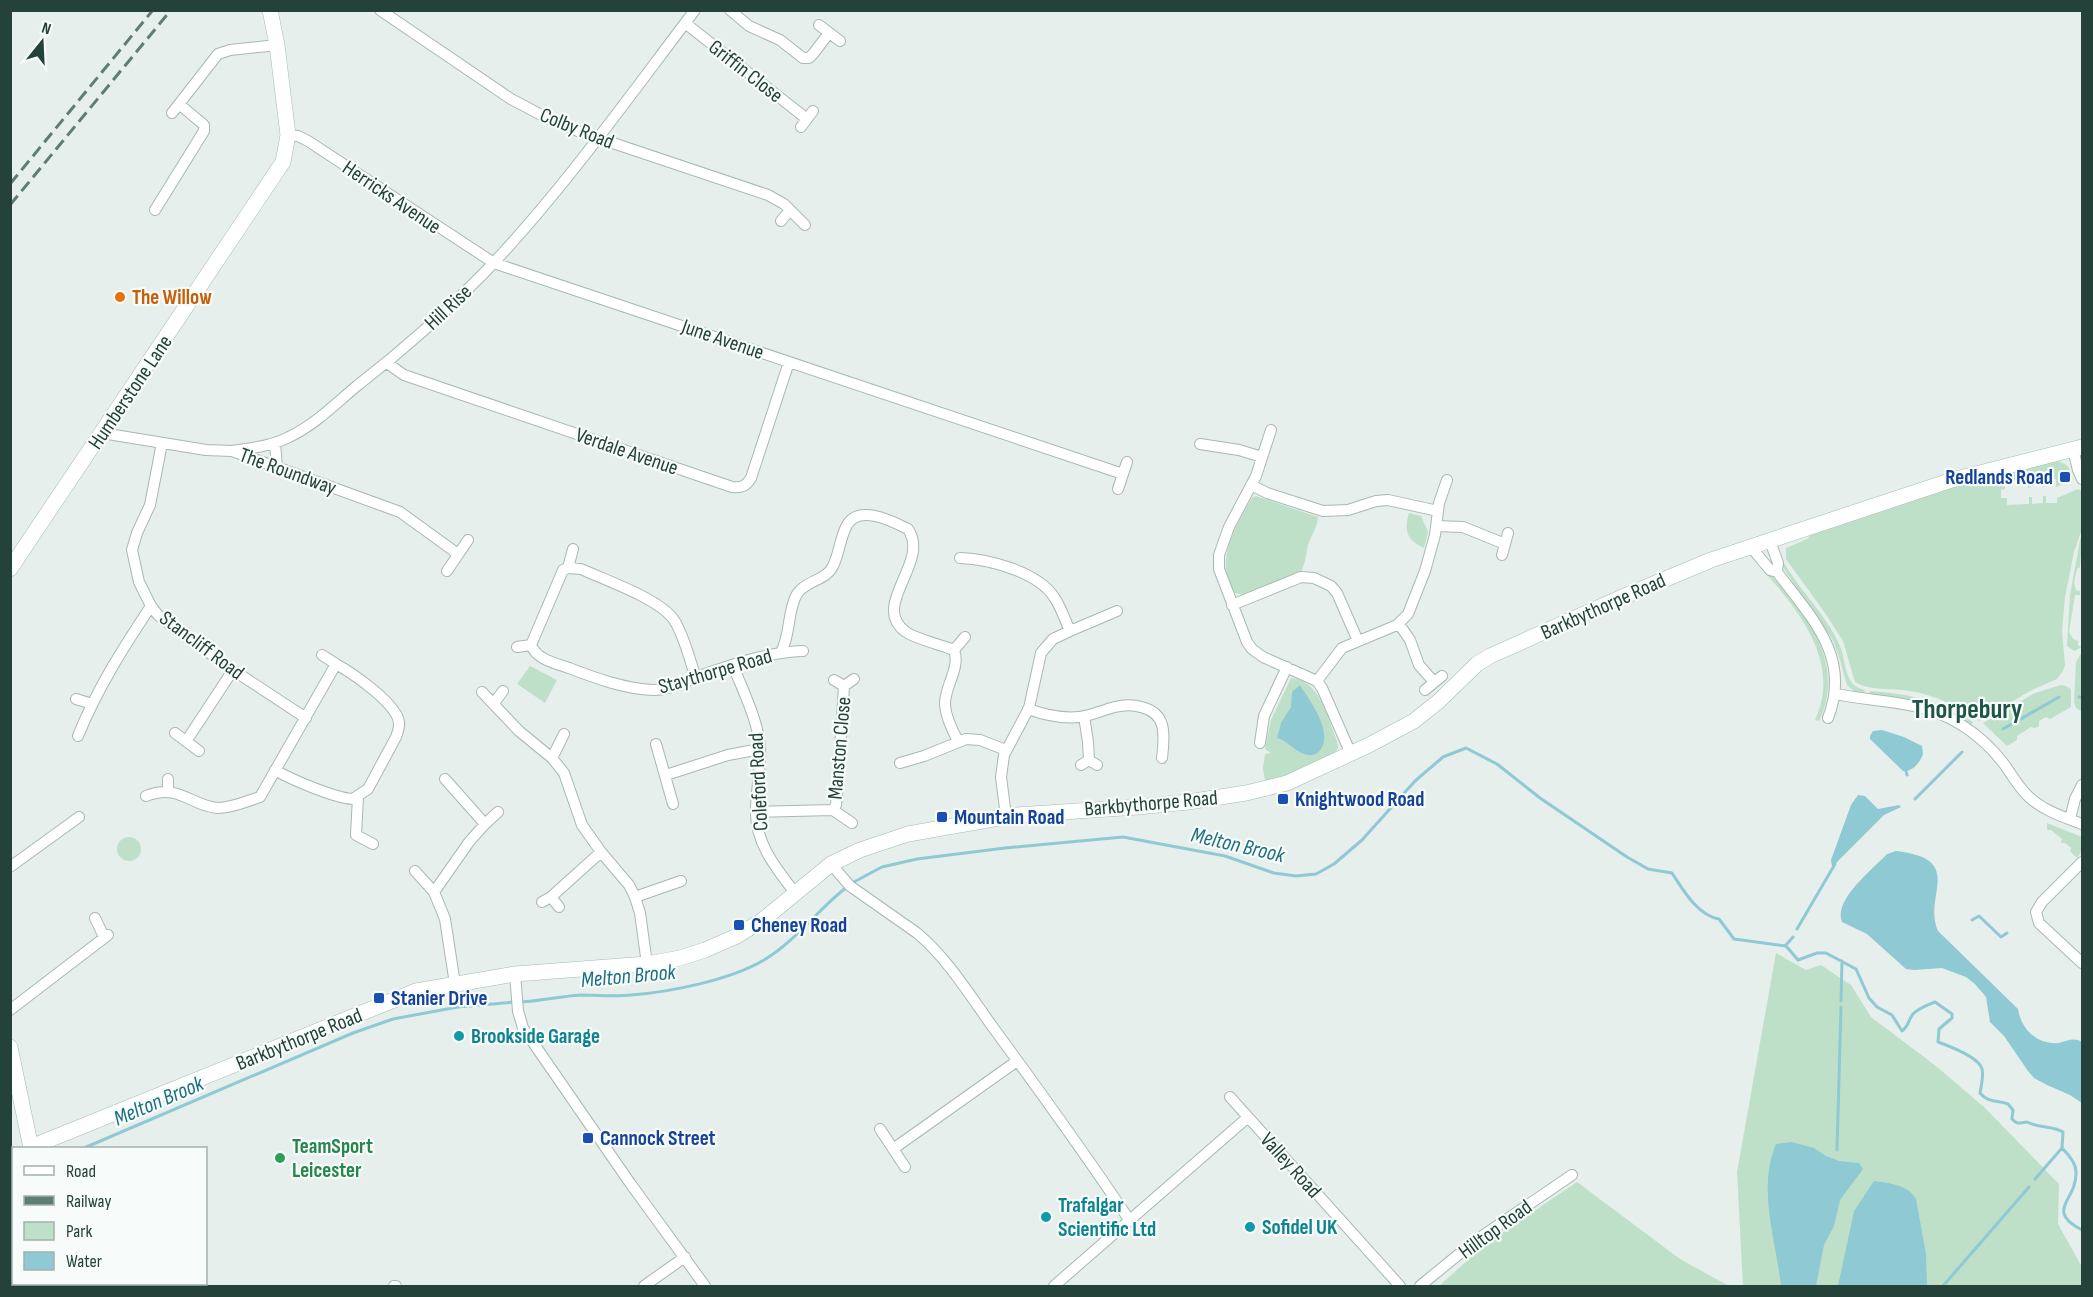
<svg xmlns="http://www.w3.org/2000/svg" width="2093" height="1297" viewBox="0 0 2093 1297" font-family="'Sofia Sans Condensed',sans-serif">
  <rect width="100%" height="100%" fill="#e6efeb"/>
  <!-- green -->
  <path fill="#bfe0c8" d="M2052 461C2062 461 2068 464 2072 473L2070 481 2056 487V479L2045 480V487H2042V480H2031V487L2028 488V481L2005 482V489L2001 490V498H2007V505L2029 504V497H2032V504L2043 503V496H2046V503H2057V498L2078 489 2082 491V529L2074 552 2065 597 2062 631 2065 665 2063 671 2057 679 2030 691 1979 721C1958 706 1935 695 1910 691 1893 688 1869 691 1855 682L1843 641 1825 613 1786 559V548L1809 538 1808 534 1899 502Z
    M1256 496 1318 517C1317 531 1309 537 1307 549 1306 558 1304 564 1301 573L1243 595 1235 593C1231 585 1226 575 1226 566 1225 543 1241 517 1252 498Z
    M1409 513 1421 516 1428 532 1424 548C1406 540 1404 530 1409 513Z
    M2082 534 2081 540 2082 541 2080 567 2077 569 2074 583 2076 590 2080 591V595H2075L2069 632 2073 639 2078 641V645L2082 647 2074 651 2067 646 2070 595 2080 540Z
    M1781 557C1797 589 1826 613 1840 646 1847 662 1843 686 1865 690L1864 694 1855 692 1847 685 1839 657 1833 640 1786 572 1781 563Z
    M1762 566C1802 608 1848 660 1819 721L1815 720C1842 662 1798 609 1761 568Z
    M2082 652V712L2076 708 2074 702 2076 662Z
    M530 666 557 680 545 703 517 684Z
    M1291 678C1320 680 1328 719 1337 741L1338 748 1335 753 1290 774 1265 782 1263 768 1265 754 1271 753 1265 749 1271 720Z
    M2061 685 2066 686 2071 689V707L2050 719 2046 717 2039 721V726L2035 728 2031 727 2017 736V740L2007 746 1983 723 2035 693Z
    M1870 691C1908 694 1941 700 1973 722L1971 725C1936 704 1910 699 1869 695Z
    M2047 823 2082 837V850L2077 858 2070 851 2071 848 2065 843H2061L2062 839 2051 830H2047Z
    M117 849a12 12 0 1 1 24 0a12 12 0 1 1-24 0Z
    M1776 953 1806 970 1821 965 1851 985 1871 1017 1936 1066 1985 1108 2059 1184 2058 1224 2082 1267V1286H1743L1737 1172Z
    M1577 1182 1680 1259 1729 1286H1439L1487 1243Z"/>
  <!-- water -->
  <path fill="#8ec9d4" d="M1300 685C1310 701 1333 731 1321 749 1318 753 1314 756 1309 755 1296 754 1289 741 1277 738L1281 723 1291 707 1292 692Z
    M1882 730 1904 737 1922 746 1923 754C1920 763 1912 772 1903 771L1870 739V736L1873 731Z
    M1858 795 1865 796 1878 809 1899 805 1901 807 1884 815 1832 867 1831 860 1851 805Z
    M1896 851C1967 859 1922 896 1938 931L2018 1009C2021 1029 2037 1045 2059 1043 2068 1041 2073 1037 2082 1042V1103L2070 1095 2047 1085 2034 1078 2028 1071 2004 1036 1990 1022 1986 997 1975 984 1966 977 1942 968 1914 970 1906 969 1867 934 1842 922C1833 900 1873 869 1887 854Z
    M1792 1142 1814 1148 1826 1156 1839 1161 1859 1163 1863 1169 1840 1200 1834 1226 1824 1245 1816 1286H1781C1776 1240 1757 1189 1776 1144Z
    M1874 1181C1890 1183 1908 1185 1916 1199L1926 1254 1927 1286H1838L1854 1211Z"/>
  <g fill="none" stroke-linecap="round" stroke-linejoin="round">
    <!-- stream -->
    <path stroke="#8ec9d4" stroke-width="3" d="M2079 697 2082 698
      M2003 729 2059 697
      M1906 771 1907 775
      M1915 799 1962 752
      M852 883 882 867 917 859 1005 848 1123 837 1225 856 1274 873 1296 876 1316 874 1334 864 1362 840 1415 781 1443 757 1466 748 1497 764 1540 798 1627 857 1648 869 1672 873C1683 890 1698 916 1719 919L1734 939 1786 946 1798 960 1817 953H1826L1856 969 1869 998 1877 1007 1892 1015 1902 1031C1909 1026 1908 1020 1913 1014 1919 1008 1928 1005 1935 1002L1952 1014V1018L1939 1029 1938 1042C1949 1046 1979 1057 1982 1069 1984 1076 1981 1086 1980 1093 1988 1103 1997 1100 2008 1104L2013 1110 2012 1119C2017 1125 2020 1123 2027 1122 2041 1129 2051 1125 2063 1132L2062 1148C2068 1154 2076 1163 2076 1172 2077 1201 2044 1210 2082 1230
      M1972 920 1979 916 2001 937 2007 933
      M1797 929 1835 864
      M1786 945 1793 937
      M1841 1001 1842 961
      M521 1002C541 1001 561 996 581 995 598 995 615 997 631 995 671 992 730 980 764 960 796 941 818 909 847 887
      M84 1148 353 1033 393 1019 458 1007 515 1002
      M1837 1150 1841 1007
      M2035 1179 2062 1148
      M1943 1286 2029 1187"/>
    <defs>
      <path id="street" d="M380 10 511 99 547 118 580 132 768 195 784 204 805 225
        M730 10 749 26 780 40 803 58H809L813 54 829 33
        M685 23 807 119
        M819 25 840 41
        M172 113 218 54 230 50 277 45
        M801 127 813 111
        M288 135 298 136 308 141 494 263 1123 474
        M155 210 204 131V125L179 104
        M781 221 790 210
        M387 363 404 375 732 487C742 488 746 486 751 478L789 362
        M1271 430 1256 476 1229 527 1219 555V569L1247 642 1252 649 1263 657 1317 681 1322 688 1351 754
        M102 433 206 450 232 451 400 512 458 554
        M162 443 150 505 137 533 132 550 139 582 151 606 158 615 173 627 233 670 306 718
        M275 443 277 467
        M1200 444 1239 450 1262 457
        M2073 449 2078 470 2082 479
        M232 451C251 448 272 446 289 437 315 425 336 403 358 385 402 351 445 313 484 273 560 194 628 98 695 10
        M1251 485 1267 493 1323 511 1348 510 1376 501 1388 500 1438 511
        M1118 489 1127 462
        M1436 526 1463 527 1505 544
        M1770 541 1778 563 1777 572
        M1751 547 1770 570 1777 572C1811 617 1852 657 1828 718
        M1502 555 1508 533
        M960 558C989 559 1038 572 1054 597 1061 607 1065 620 1070 631L1053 639 1041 653 1029 708 1004 755 1001 777 1006 816
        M568 568 573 549
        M447 571 468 540
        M1232 605 1301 577 1314 578 1331 586 1337 593 1358 641
        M1399 624 1410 640 1419 665 1434 682
        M1070 631 1117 611
        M531 645C537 660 555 663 569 668 595 678 625 689 653 690 671 690 688 680 705 674 736 663 769 652 803 651
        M517 647 531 645 563 570 568 568 581 569C605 580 660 599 674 620 684 635 690 661 696 678
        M954 650 965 637
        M781 652C791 634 787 611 797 594 806 580 826 581 833 566 839 554 840 539 846 527 857 503 892 521 908 529 931 563 869 605 906 632 916 639 942 645 954 650 961 668 944 687 945 705 946 718 952 730 958 741
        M322 655 336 664
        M733 665C743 692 759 721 760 750 761 770 756 790 756 810 755 843 776 868 795 893
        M834 680 844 686 854 679
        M1317 681 1342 648 1397 625 1408 614 1425 571 1435 535 1439 503 1447 480
        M1425 690 1442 676
        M482 692 519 731 552 758 564 773 582 825 601 852 629 885 635 897 640 913 647 964
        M1836 694C1879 703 1922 700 1960 724 1978 735 1992 748 2004 764 2012 775 2019 788 2029 797 2044 811 2064 817 2082 824
        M76 699 92 704
        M494 703 503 691
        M1028 709C1045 715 1061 719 1079 717 1091 716 1102 710 1115 707 1131 703 1157 706 1162 725 1165 735 1163 748 1162 758
        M1084 716 1088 742 1089 760
        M175 733 199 751
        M78 736C97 689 123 648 151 606
        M187 740 233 670
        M1260 743 1264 716 1287 667
        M656 744 673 804
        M552 758 564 734
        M900 763 924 756 966 739 980 740 1006 750
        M1081 765 1089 760 1097 765
        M666 775 728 755 760 749
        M445 779 485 824 469 842 434 892 445 919 455 984
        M168 792V779
        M146 796C180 783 190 806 218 808 232 808 247 801 260 797L336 664C354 674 386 697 396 714 401 722 399 729 396 737L368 789 353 799C335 798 292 780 275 770
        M358 797 356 835 373 844
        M833 810 836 805 837 796 844 686
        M756 812 833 810 852 823
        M2070 819 2075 799 2082 785
        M485 824 498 812
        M2082 862 2042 902 2036 912 2039 923 2082 963
        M831 864 850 886 917 933C947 958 969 994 992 1026 1039 1090 1086 1155 1130 1221
        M10 867 79 817
        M415 871 434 892
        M551 897 559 907
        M635 897 681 881
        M542 902 551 897 601 852
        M95 918 104 937
        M515 974 518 1011 523 1028 630 1183 705 1286
        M10 1010 108 935
        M1230 1097 1400 1286
        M880 1129 905 1167
        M893 1149 1017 1061
        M394 1286H396
        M644 1286 685 1257
        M1054 1286 1247 1118
        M1420 1286 1475 1241 1572 1175"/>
      <path id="secondary" d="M10 569 283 162 288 135 277 45 270 10
        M10 1047 31 1148
        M31 1147 416 991 515 974 647 964 680 958 705 950 737 936 764 919 831 864 860 850 908 834 1016 815 1138 807 1188 802 1246 793 1287 783 1369 745 1414 721 1439 701 1477 664 1490 656 1620 598 1711 560 1952 480 2082 447
        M10 1201 14 1199"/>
    </defs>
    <!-- street casing -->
    <use href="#street" stroke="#a8b8b2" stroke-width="12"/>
    <!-- secondary casing -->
    <use href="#secondary" stroke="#a4bbb3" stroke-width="16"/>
    <!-- street -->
    <use href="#street" stroke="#fff" stroke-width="10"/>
    <!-- secondary -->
    <use href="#secondary" stroke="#fff" stroke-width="15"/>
    <!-- rail -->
    <path stroke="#5f7d75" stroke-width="3" stroke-dasharray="12 6" stroke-linecap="butt" d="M10 184 153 10
      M10 205 171 10"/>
  </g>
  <!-- markers -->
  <circle fill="#e8710a" stroke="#f7fbf9" stroke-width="2" cx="120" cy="297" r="6"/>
  <g fill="#1a4fb4" stroke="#f7fbf9" stroke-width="2">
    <rect x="2059" y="471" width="12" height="12" rx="3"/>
    <rect x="1277" y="793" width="12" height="12" rx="3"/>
    <rect x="936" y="811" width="12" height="12" rx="3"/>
    <rect x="733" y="919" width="12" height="12" rx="3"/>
    <rect x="373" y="992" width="12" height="12" rx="3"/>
    <rect x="582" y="1132" width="12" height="12" rx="3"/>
  </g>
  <g fill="#0f9aa8" stroke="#f7fbf9" stroke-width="2">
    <circle cx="459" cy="1036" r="6"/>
    <circle cx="1046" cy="1217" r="6"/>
    <circle cx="1250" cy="1227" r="6"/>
  </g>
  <circle fill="#2e9e5b" stroke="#f7fbf9" stroke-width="2" cx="280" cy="1158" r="6"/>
  <g text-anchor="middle" stroke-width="4.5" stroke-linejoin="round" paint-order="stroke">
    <!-- street labels -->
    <g font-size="21" fill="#24423a" stroke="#f7fbf9">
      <text transform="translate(746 71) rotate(38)" y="7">Griffin Close</text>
      <text transform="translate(577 128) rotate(22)" y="7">Colby Road</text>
      <text transform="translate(392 197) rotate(34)" y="7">Herricks Avenue</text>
      <text transform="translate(448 307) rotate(-43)" y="7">Hill Rise</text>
      <text transform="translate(723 339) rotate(19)" y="7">June Avenue</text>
      <text transform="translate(130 392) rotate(-56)" y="7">Humberstone Lane</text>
      <text transform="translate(627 451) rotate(19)" y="7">Verdale Avenue</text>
      <text transform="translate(288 471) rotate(20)" y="7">The Roundway</text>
      <text transform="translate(1603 606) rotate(-24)" y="7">Barkbythorpe Road</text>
      <text transform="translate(202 645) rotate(37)" y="7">Stancliff Road</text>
      <text transform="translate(715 671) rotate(-16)" y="7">Staythorpe Road</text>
      <text transform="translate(839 748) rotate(-85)" y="7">Manston Close</text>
      <text transform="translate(758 782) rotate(-93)" y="7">Coleford Road</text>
      <text transform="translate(1151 803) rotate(-5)" y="7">Barkbythorpe Road</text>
      <text transform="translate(299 1039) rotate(-22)" y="7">Barkbythorpe Road</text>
      <text transform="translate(1291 1165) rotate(48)" y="7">Valley Road</text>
      <text transform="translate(1495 1229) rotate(-36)" y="7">Hilltop Road</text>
    </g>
    <!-- food labels -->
    <g font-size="21" font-weight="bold" fill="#c56008" stroke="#f7fbf9" text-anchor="start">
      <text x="132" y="304">The Willow</text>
    </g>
    <!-- transit labels -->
    <g font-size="21" font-weight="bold" fill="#164399" stroke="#f7fbf9" text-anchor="start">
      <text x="2053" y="484" text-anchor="end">Redlands Road</text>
      <text x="1295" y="806">Knightwood Road</text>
      <text x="954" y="824">Mountain Road</text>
      <text x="751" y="932">Cheney Road</text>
      <text x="391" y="1005">Stanier Drive</text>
      <text x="600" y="1145">Cannock Street</text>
    </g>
    <!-- culture labels -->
    <g font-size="21" font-weight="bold" fill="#0d838f" stroke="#f7fbf9" text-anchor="start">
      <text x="471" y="1043">Brookside Garage</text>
      <text x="1058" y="1212">Trafalgar<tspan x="1058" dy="24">Scientific Ltd</tspan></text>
      <text x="1262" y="1234">Sofidel UK</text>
    </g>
    <!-- leisure labels -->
    <g font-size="21" font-weight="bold" fill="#27864d" stroke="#f7fbf9" text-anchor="start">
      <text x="292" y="1153">TeamSport<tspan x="292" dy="24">Leicester</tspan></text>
    </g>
    <!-- water labels -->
    <g font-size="22" font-style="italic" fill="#1c6f80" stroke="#f7fbf9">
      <text transform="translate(1238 844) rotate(13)" y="8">Melton Brook</text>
      <text transform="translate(628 975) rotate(-5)" y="8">Melton Brook</text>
      <text transform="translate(158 1100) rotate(-23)" y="8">Melton Brook</text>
    </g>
    <!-- district labels -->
    <g font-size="27" font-weight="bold" fill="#1f5548" stroke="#f7fbf9">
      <text x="1967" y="718">Thorpebury</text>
    </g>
  </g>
  <!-- border -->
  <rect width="2093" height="1297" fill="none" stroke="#24423a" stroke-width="24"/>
  <!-- legend -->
  <rect x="12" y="1147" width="195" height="138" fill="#f7fbf9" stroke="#a3b1ad" stroke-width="1.5"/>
  <rect x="24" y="1166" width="30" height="9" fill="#ffffff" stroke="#a3b1ad" stroke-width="1.5"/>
  <text x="66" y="1177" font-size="18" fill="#24423a">Road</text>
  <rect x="24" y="1196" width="30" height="9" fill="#5f7d75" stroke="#a3b1ad" stroke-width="1.5"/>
  <text x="66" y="1207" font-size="18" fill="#24423a">Railway</text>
  <rect x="24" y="1222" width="30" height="18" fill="#bfe0c8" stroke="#a3b1ad" stroke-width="1.5"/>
  <text x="66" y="1237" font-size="18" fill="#24423a">Park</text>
  <rect x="24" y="1252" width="30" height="18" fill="#8ec9d4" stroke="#a3b1ad" stroke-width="1.5"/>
  <text x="66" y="1267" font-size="18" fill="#24423a">Water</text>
  <!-- north arrow -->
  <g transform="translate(42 42) rotate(18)" stroke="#f7fbf9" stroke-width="4.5" paint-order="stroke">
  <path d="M0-4.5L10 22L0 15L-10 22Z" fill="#24423a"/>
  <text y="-9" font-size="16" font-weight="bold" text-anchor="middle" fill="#24423a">N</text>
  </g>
</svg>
